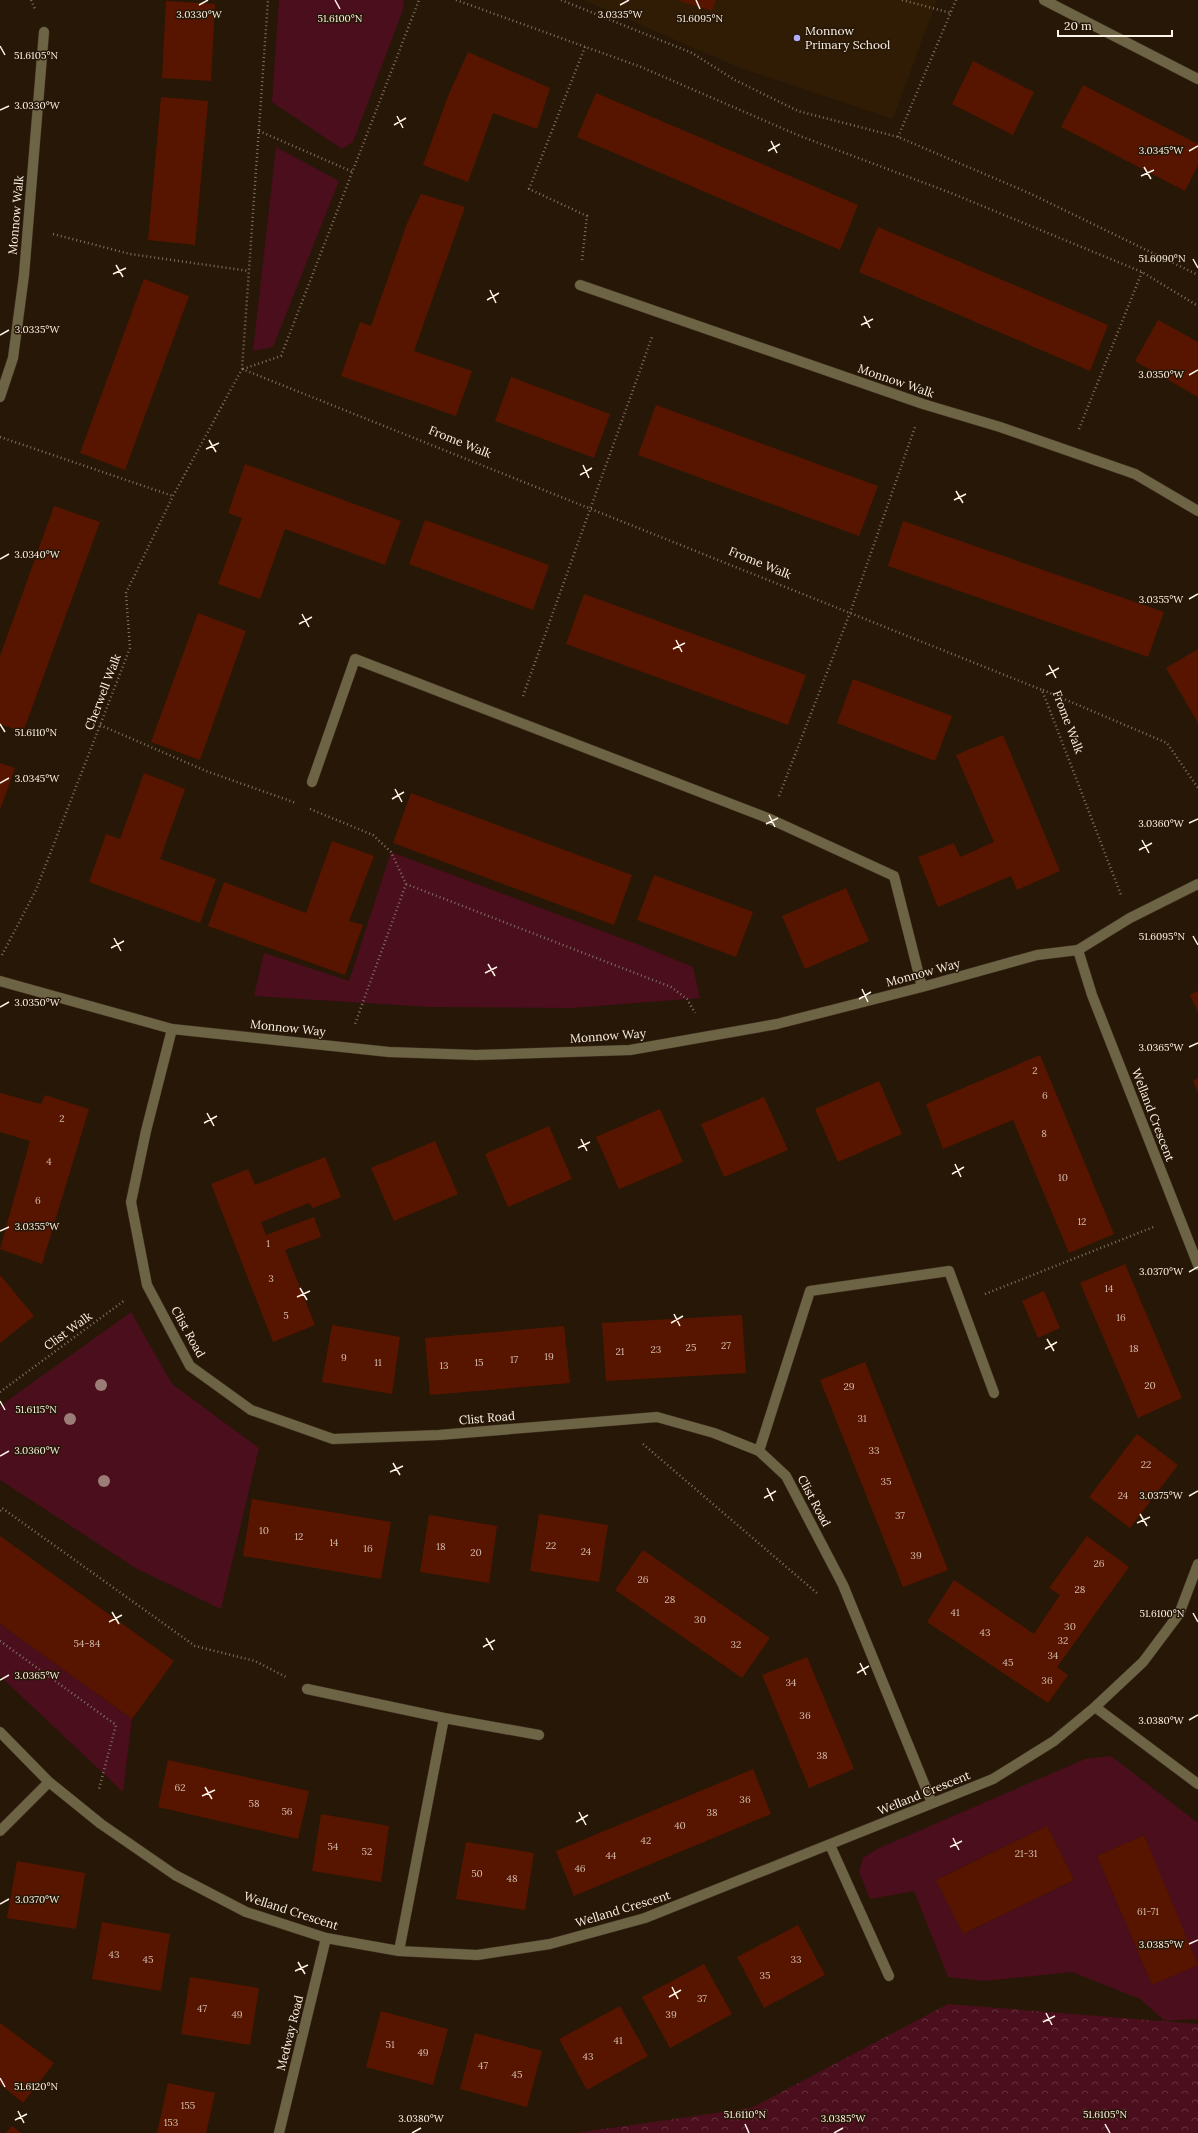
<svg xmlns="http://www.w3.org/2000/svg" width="1198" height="2133" viewBox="0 0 1198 2133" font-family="Lora,serif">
  <defs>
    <pattern id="forest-crowns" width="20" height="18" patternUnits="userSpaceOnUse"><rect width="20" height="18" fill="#4a0e1d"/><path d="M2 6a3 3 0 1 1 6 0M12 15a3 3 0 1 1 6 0" fill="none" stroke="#65323e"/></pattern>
  </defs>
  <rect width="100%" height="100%" fill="#271706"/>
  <!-- built -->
  <path fill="#301c05" d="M583 0H937L893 119 738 67Z"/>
  <!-- grass -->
  <path fill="#4a0e1d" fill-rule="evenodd" d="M279 0H403L404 7 353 142 342 149 272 102Z
    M276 147 339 181 273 347 253 351Z
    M391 852 637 944 693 967 700 998 572 1008 429 1007 254 996 264 953 349 981Z
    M131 1312 172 1384 259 1448 221 1609 137 1569 0 1480V1406Z
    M0 1624 132 1719 123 1792 0 1676Z
    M1111 1756 1198 1823V2019L1165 2021 1140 1999 1072 1972 984 1981 948 1977 914 1891 870 1899 859 1872 863 1858 877 1849 1085 1759ZM1047 1826 1074 1880 963 1934 936 1880ZM1144 1835 1197 1965 1152 1985 1097 1856Z"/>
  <!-- forest -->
  <path fill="url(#forest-crowns)" d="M948 2004 1198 2024V2133H576L751 2108Z"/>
  <!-- building -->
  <path fill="#571500" d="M677 0H716L712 11Z
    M166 1 215 4 211 81 162 78Z
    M468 52 550 88 537 129 493 113 468 182 423 165 448 96Z
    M973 61 1034 92 1013 135 952 104Z
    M1083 85 1198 144V165L1185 191 1061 127Z
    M596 93 858 205 840 250 577 137Z
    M161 97 208 101 195 245 148 240Z
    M421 194 465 207 414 351 472 371 456 416 341 376 360 322 371 326 408 221Z
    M878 227 1108 325 1090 371 859 272Z
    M144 279 189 296 125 470 80 453Z
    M1158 320 1198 342V397L1135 361Z
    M511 377 610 414 594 458 495 421Z
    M656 405 878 486 859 536 638 455Z
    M245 464 401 521 385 565 285 529 260 599 218 584 242 518 228 513Z
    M54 506 100 522 23 732 0 724V656Z
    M425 520 549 565 533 610 409 564Z
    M903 521 1164 612 1148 657 888 566Z
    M584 594 806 675 788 725 566 644Z
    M198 613 246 631 200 760 151 742Z
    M1198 649V723L1166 668Z
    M853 679 952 716 935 761 837 723Z
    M1003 735 1060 871 1017 890 1011 876 938 907 918 857 954 843 960 857 994 842 956 755Z
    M0 763 15 768 0 810Z
    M144 773 185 789 160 859 216 879 200 923 89 882 106 834 120 839Z
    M411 793 632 875 614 925 393 843Z
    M332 841 374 856 349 921 363 925 345 975 208 926 224 882 306 913Z
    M654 875 753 912 736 957 637 920Z
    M846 888 869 941 805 969 782 916Z
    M1198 991V1012L1190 995Z
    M1040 1055 1114 1234 1069 1253 1013 1120 943 1149 926 1104Z
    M1198 1078V1092L1193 1081Z
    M879 1081 902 1134 838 1162 815 1109Z
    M0 1093 41 1104 45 1095 89 1109 42 1264 0 1249 30 1141 0 1132Z
    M764 1097 788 1150 724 1177 701 1124Z
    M660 1109 683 1162 619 1189 596 1137Z
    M549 1126 572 1179 508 1207 485 1154Z
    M435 1141 458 1194 394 1221 371 1168Z
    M325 1157 341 1197 313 1208 309 1203 261 1222 266 1235 314 1217 321 1237 285 1250 315 1325 273 1342 211 1184 248 1169 255 1185Z
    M1125 1264 1182 1398 1138 1418 1080 1283Z
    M0 1275 34 1316 0 1343Z
    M1044 1291 1060 1328 1038 1338 1022 1301Z
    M742 1315 746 1373 606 1381 602 1323Z
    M332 1325 400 1337 392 1394 322 1382Z
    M564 1326 570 1383 430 1395 425 1338Z
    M865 1362 948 1570 903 1587 820 1380Z
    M1137 1434 1178 1465 1130 1528 1089 1497Z
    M252 1499 391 1522 381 1579 243 1556Z
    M539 1514 608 1525 599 1582 530 1571Z
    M429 1515 497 1526 489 1583 420 1572Z
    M0 1536 174 1661 132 1719 0 1624Z
    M1087 1536 1129 1567 1057 1667 1068 1675 1048 1703 927 1622 954 1580 1034 1634 1060 1595 1049 1588Z
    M643 1550 770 1638 742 1678 615 1590Z
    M807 1657 854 1769 809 1788 762 1675Z
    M168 1760 309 1791 298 1839 158 1807Z
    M753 1769 771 1814 574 1896 556 1851Z
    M321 1814 389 1826 381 1882 312 1871Z
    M1047 1826 1074 1880 963 1934 936 1880Z
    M1144 1835 1198 1965 1152 1985 1097 1856Z
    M466 1842 534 1853 525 1910 456 1899Z
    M17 1861 85 1873 76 1929 7 1918Z
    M102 1922 170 1934 161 1991 92 1979Z
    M798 1925 825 1975 764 2008 737 1957Z
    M704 1964 732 2014 670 2048 642 1997Z
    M190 1977 259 1988 250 2045 181 2034Z
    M620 2006 648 2056 587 2090 559 2039Z
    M381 2011 448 2029 433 2085 366 2067Z
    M0 2023 54 2063 23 2103 0 2084Z
    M475 2033 542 2051 527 2107 460 2089Z
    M168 2083 215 2093 206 2133H157Z
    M12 2126 21 2133H6Z"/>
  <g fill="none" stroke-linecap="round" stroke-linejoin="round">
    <defs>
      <path id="minor" d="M1044 0 1198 79
        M580 285 923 404 1000 427 1135 474 1198 511
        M0 397 13 358 24 275 44 32
        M312 782 355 659 770 819 894 876 922 987
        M1078 950 1092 995 1198 1265
        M0 981 172 1029 389 1052 476 1055 630 1050 777 1024 922 987 1037 955 1078 950 1130 918 1198 884
        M172 1029 146 1131 131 1202 147 1285 190 1366 251 1410 333 1439 439 1435 657 1417 714 1433 759 1451 786 1476 843 1585 932 1803
        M759 1451 810 1291 949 1271 994 1393
        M307 1689 444 1718 539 1735
        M1095 1707 1198 1784
        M0 1732 49 1782 101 1824 175 1875 246 1912 326 1938 399 1951 477 1955 550 1944 645 1918 993 1779 1054 1741 1095 1707 1143 1662 1179 1614 1198 1564
        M0 1831 49 1782
        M830 1845 889 1976
        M399 1951 444 1718
        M279 2133 326 1938"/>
    </defs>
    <!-- minor casing -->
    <use href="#minor" stroke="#413121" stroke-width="11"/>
    <!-- path -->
    <path stroke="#807264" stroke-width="2.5" stroke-dasharray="1 3" stroke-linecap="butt" d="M31 0 35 9
      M456 0 641 67 800 136 951 193 1142 272 1198 306
      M561 0 692 53 735 80 798 111 898 137 1029 193 1198 275
      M902 0 951 13
      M259 131 353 172
      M898 137 956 0
      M53 234 130 254 249 271
      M582 260 587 216 529 189 585 47
      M242 369 1042 690 1121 895
      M243 369 281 356 419 0
      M1079 429 1142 272
      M0 437 173 496
      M1043 690 1167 743 1198 788
      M523 696 652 337
      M100 725 206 771 296 803
      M779 796 850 613 915 427
      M310 809 373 835 391 852 406 884 355 1024
      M406 884 671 987 687 999 695 1013
      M2 955 36 890 130 648 126 593 173 496 242 369 268 0
      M985 1294 1156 1226
      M0 1392 125 1300
      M643 1444 818 1594
      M0 1511 2 1508 195 1646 255 1661 286 1677
      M0 1641 116 1725 99 1789"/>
    <!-- minor -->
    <use href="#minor" stroke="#6c6445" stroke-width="10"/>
  </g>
  <!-- trees -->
  <g fill="#9c7c77">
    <circle cx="101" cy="1385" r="6"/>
    <circle cx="70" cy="1419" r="6"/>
    <circle cx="104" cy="1481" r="6"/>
  </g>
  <!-- ticks -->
  <path fill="none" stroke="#fef3e8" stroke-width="1.5" d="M335 0 340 9M696 0 700 9M199 5 208 0M620 5 629 0M0 46 5 55M0 110 9 106M397 116 403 128M394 125 406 118M771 141 777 153M768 151 780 144M1189 151 1198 146M1144 167 1151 179M1141 176 1154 170M1193 259 1198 268M116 265 123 277M113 274 126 268M490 290 496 303M487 300 499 293M864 316 870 328M861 325 873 319M0 335 9 330M1189 375 1198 370M209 440 216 452M206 449 219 443M583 465 589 478M580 475 592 468M956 491 963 503M954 500 966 494M0 559 9 554M1189 599 1198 594M302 614 309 627M299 624 312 617M676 640 682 652M673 649 685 643M1049 665 1056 678M1046 675 1059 668M0 724 5 732M0 783 9 778M395 789 402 802M392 799 404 792M769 815 775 827M1189 823 1198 819M766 824 778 818M1142 840 1149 853M1139 850 1152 843M1193 936 1198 945M114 938 121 951M111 948 124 941M488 964 495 976M485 973 497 967M862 989 868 1002M859 999 871 992M0 1007 9 1002M1189 1047 1198 1043M207 1113 214 1126M204 1123 217 1116M581 1139 587 1151M578 1148 590 1142M955 1164 961 1177M952 1174 964 1167M0 1231 9 1227M1189 1272 1198 1267M300 1288 307 1300M297 1297 310 1291M674 1314 680 1326M671 1323 683 1316M1047 1339 1054 1351M1045 1349 1057 1342M0 1401 5 1410M0 1456 9 1451M393 1463 400 1475M390 1472 403 1466M767 1488 773 1501M1189 1496 1198 1491M764 1498 776 1491M1140 1514 1147 1526M1137 1523 1150 1517M112 1612 119 1624M1193 1613 1198 1622M109 1622 122 1615M486 1638 493 1650M483 1647 495 1640M860 1663 866 1675M857 1673 869 1666M0 1680 9 1675M1189 1720 1198 1715M205 1787 212 1799M202 1796 215 1790M579 1812 586 1825M576 1822 588 1815M953 1838 959 1850M950 1847 962 1841M0 1904 9 1899M1189 1944 1198 1940M298 1962 305 1974M295 1971 308 1965M672 1987 678 1999M669 1997 681 1990M1046 2013 1052 2025M1043 2022 1055 2016M0 2078 5 2087M18 2111 24 2123M15 2120 27 2114M745 2124 749 2133M1105 2124 1110 2133M412 2133 421 2128M834 2133 843 2128"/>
  <!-- markers -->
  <circle fill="#b2adf9" stroke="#271706" stroke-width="1.5" cx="797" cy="38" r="4"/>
  <g text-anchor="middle" stroke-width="3" stroke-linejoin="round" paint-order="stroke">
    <!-- number labels -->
    <g font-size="10" fill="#d4bcae">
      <text x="1035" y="1074">2</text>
      <text x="1045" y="1099">6</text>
      <text x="62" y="1122">2</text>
      <text x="1044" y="1137">8</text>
      <text x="49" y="1165">4</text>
      <text x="1063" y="1181">10</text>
      <text x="38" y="1204">6</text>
      <text x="1082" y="1225">12</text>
      <text x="268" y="1247">1</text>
      <text x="271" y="1282">3</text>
      <text x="1109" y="1292">14</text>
      <text x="286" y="1319">5</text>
      <text x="1121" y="1321">16</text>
      <text x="726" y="1349">27</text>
      <text x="691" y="1351">25</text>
      <text x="1134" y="1352">18</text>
      <text x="656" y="1353">23</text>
      <text x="620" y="1355">21</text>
      <text x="549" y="1360">19</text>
      <text x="344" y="1361">9</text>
      <text x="514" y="1363">17</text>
      <text x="378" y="1366">11</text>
      <text x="479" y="1366">15</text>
      <text x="444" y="1369">13</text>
      <text x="1150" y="1389">20</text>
      <text x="849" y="1390">29</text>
      <text x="862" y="1422">31</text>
      <text x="874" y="1454">33</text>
      <text x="1146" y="1468">22</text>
      <text x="886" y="1485">35</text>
      <text x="1123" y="1499">24</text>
      <text x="900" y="1519">37</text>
      <text x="264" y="1534">10</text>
      <text x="299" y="1540">12</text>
      <text x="334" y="1546">14</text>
      <text x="551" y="1549">22</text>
      <text x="441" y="1550">18</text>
      <text x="368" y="1552">16</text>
      <text x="586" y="1555">24</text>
      <text x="476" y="1556">20</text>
      <text x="916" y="1559">39</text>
      <text x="1099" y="1567">26</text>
      <text x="643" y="1583">26</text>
      <text x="1080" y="1593">28</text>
      <text x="670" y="1603">28</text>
      <text x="955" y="1616">41</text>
      <text x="700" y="1623">30</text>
      <text x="1070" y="1630">30</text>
      <text x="985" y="1636">43</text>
      <text x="1063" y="1644">32</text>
      <text x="87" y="1647">54-84</text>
      <text x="736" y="1648">32</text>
      <text x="1053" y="1659">34</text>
      <text x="1008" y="1666">45</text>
      <text x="1047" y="1684">36</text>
      <text x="791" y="1686">34</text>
      <text x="805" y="1719">36</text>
      <text x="822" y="1759">38</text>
      <text x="180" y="1791">62</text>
      <text x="745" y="1803">36</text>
      <text x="254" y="1807">58</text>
      <text x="287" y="1815">56</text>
      <text x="712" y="1816">38</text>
      <text x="680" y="1829">40</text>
      <text x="646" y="1844">42</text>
      <text x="333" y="1850">54</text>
      <text x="367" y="1855">52</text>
      <text x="1026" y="1857">21-31</text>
      <text x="611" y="1859">44</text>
      <text x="580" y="1872">46</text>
      <text x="477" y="1877">50</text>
      <text x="512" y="1882">48</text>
      <text x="1148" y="1915">61-71</text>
      <text x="114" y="1958">43</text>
      <text x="148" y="1963">45</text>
      <text x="796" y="1963">33</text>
      <text x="765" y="1979">35</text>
      <text x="702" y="2002">37</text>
      <text x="202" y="2012">47</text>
      <text x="237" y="2018">49</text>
      <text x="671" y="2018">39</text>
      <text x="618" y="2044">41</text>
      <text x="390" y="2048">51</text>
      <text x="423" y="2056">49</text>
      <text x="588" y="2060">43</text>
      <text x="483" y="2069">47</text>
      <text x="517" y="2078">45</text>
      <text x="188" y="2109">155</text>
      <text x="171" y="2126">153</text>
    </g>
    <!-- poi labels -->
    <g font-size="12" fill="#fef3e8" stroke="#271706" text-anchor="start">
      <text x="805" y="35">Monnow<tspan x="805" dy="14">Primary School</tspan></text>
    </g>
    <!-- street labels -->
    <g font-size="12" fill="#fef3e8" stroke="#271706">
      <text transform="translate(16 215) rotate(-85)" y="4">Monnow Walk</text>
      <text transform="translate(896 381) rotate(19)" y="4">Monnow Walk</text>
      <text transform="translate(460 442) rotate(22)" y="4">Frome Walk</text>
      <text transform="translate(760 563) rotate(22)" y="4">Frome Walk</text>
      <text transform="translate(103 692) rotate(-69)" y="4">Cherwell Walk</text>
      <text transform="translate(1068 722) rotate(69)" y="4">Frome Walk</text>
      <text transform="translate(923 973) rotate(-15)" y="4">Monnow Way</text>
      <text transform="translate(288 1028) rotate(6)" y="4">Monnow Way</text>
      <text transform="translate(608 1036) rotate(-4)" y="4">Monnow Way</text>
      <text transform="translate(1153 1115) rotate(69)" y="4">Welland Crescent</text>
      <text transform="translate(68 1331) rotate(-36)" y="4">Clist Walk</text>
      <text transform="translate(188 1332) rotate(61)" y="4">Clist Road</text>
      <text transform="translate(487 1418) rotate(-5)" y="4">Clist Road</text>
      <text transform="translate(814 1501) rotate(62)" y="4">Clist Road</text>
      <text transform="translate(924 1793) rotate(-22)" y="4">Welland Crescent</text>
      <text transform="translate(623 1909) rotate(-17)" y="4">Welland Crescent</text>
      <text transform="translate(291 1911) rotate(18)" y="4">Welland Crescent</text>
      <text transform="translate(290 2033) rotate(-76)" y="4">Medway Road</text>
    </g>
  </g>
  <g font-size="10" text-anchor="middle" fill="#fef3e8" stroke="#271706" stroke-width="3" stroke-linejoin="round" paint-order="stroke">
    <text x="620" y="18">3.0335°W</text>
    <text x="199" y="18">3.0330°W</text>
    <text x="340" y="22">51.6100°N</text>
    <text x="700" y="22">51.6095°N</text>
    <text x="36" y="59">51.6105°N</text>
    <text x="37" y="109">3.0330°W</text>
    <text x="1161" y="154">3.0345°W</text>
    <text x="1162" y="262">51.6090°N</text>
    <text x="37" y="333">3.0335°W</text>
    <text x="1161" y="378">3.0350°W</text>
    <text x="37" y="558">3.0340°W</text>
    <text x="1161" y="603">3.0355°W</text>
    <text x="36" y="736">51.6110°N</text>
    <text x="37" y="782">3.0345°W</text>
    <text x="1161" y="827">3.0360°W</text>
    <text x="1162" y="940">51.6095°N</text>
    <text x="37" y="1006">3.0350°W</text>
    <text x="1161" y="1051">3.0365°W</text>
    <text x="37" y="1230">3.0355°W</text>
    <text x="1161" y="1275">3.0370°W</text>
    <text x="36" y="1413">51.6115°N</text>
    <text x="37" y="1454">3.0360°W</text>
    <text x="1161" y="1499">3.0375°W</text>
    <text x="1162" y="1617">51.6100°N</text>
    <text x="37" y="1679">3.0365°W</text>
    <text x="1161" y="1724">3.0380°W</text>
    <text x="37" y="1903">3.0370°W</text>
    <text x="1161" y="1948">3.0385°W</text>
    <text x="36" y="2090">51.6120°N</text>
    <text x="745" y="2118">51.6110°N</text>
    <text x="1105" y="2118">51.6105°N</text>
    <text x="421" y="2122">3.0380°W</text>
    <text x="843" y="2122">3.0385°W</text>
  </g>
  <!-- scale -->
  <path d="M1058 30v6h114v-6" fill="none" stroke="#fef3e8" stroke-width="2"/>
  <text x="1064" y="30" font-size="12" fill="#fef3e8" stroke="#271706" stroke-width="3" paint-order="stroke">20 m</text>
</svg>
